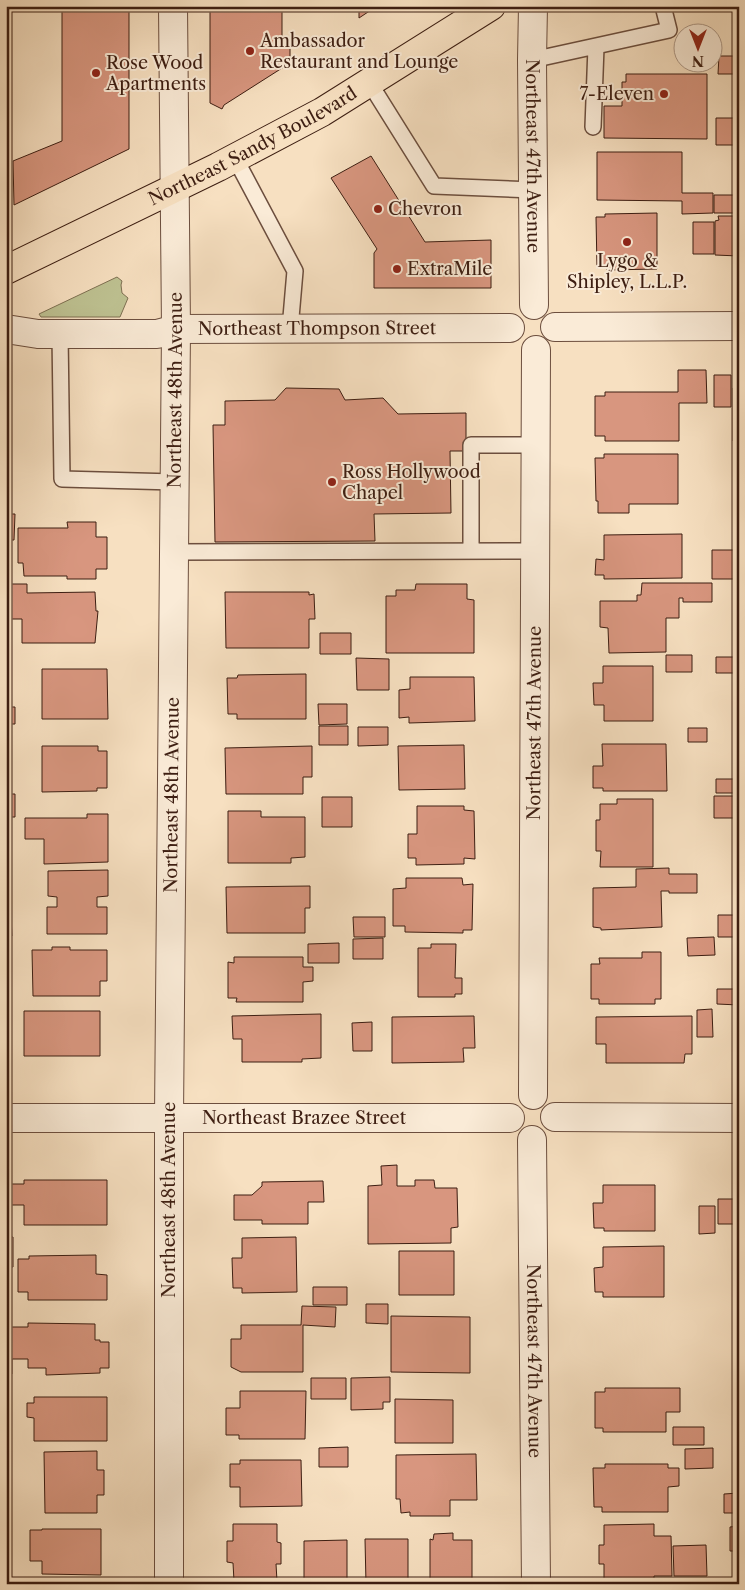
<svg xmlns="http://www.w3.org/2000/svg" width="745" height="1590" viewBox="0 0 745 1590" font-family="'Libre Caslon Text',serif">
  <rect width="100%" height="100%" fill="#f7e0c1"/>
  <filter id="stains"><feTurbulence type="fractalNoise" baseFrequency=".004" numOctaves="4"/><feColorMatrix values="0 0 0 0 .2 0 0 0 0 .09 0 0 0 0 .02 0 0 0 .5 -.17"/></filter>
  <radialGradient id="worn" r=".72"><stop offset=".6" stop-color="#630" stop-opacity="0"/><stop offset="1" stop-color="#630" stop-opacity=".3"/></radialGradient>
  <!-- green -->
  <path fill="#bec292" stroke="#7e7052" d="M117 277 122 281 121 285 122 293 128 298 120 317H41L39 314Z"/>
  <!-- building -->
  <path fill="#d8967f" stroke="#3d1e12" d="M62 6H129V149L14 205 13 161 62 141Z
    M210 6H282V39H290V63L224 105 222 109 210 103Z
    M359 6H377L359 18Z
    M719 56H739V74H718Z
    M626 74H707V139L604 138V106H622V82H626Z
    M716 118H739V145H716Z
    M597 152H682V193H713V213L682 214V201L597 200Z
    M371 156 425 242 491 240V288H374V253L377 249 331 178Z
    M714 195H739V213H714Z
    M657 213V269L607 270V268H597L596 217H605V214Z
    M718 216H739V256L715 255V221L719 220Z
    M693 222H714V254H693Z
    M678 370H706L707 403H679V441H605V436H595V396H605V392H678Z
    M714 375H731V407H714Z
    M286 388 339 389 345 400 383 398 398 414 466 413V451H450L451 513 374 514 375 541 215 542 213 425H225V401L275 400Z
    M733 388H739V441H733Z
    M604 454H678V504H629V513H598V501H596L595 458H604Z
    M6 514H15L14 540H6Z
    M67 522H96V537H107V569H96V579H67V576H24L23 563H18V528H68Z
    M682 534V578L604 579V575H595L596 559 604 560V535Z
    M712 550H739V579H712Z
    M642 583H712V602H683V598H679V618H666V652L609 653 608 628 600 627V601H637V595H641Z
    M6 584H27V593L95 592 96 611H98L95 643H22V619H6Z
    M416 584H467V599L474 600V653H386V596H396V590H415Z
    M225 592H309V595L314 594 315 619H309V648H226Z
    M320 633H351V654H320Z
    M666 655H692V672H666Z
    M716 657H739V673H716Z
    M356 658 389 659V690H357Z
    M603 666H653V721H604V705H594L593 683H603Z
    M42 669H107L108 719H42Z
    M306 674V719H237V714H228L227 678H237L238 675Z
    M410 677H474L475 721 409 723V717L399 718V690L410 689Z
    M318 704H347V724L319 725Z
    M6 707H15V724H6Z
    M319 726H348V745H319Z
    M358 727H388V745L358 746Z
    M688 728H707V742H688Z
    M602 744H666L667 791H603V788H593V766H603Z
    M464 745 465 789 399 790 398 746Z
    M42 746H98V751H107V788H97V791L42 792Z
    M312 746V777H303V794H226L225 748Z
    M716 779H739V793H716Z
    M6 794H15V817H6Z
    M714 796H739V818H714Z
    M322 797H352V827H322Z
    M617 799H653V867H600L601 851H596V820H600V804H617Z
    M417 806H464V810L474 811 475 859 464 858V864L416 865V858H408V834H417Z
    M228 811H261V817H305V857L291 858V863H228Z
    M87 814H108V862L44 864V839H25V818H87Z
    M669 868V874H697V893H669V891H661L662 927 601 930V928L593 927V888L636 887V869Z
    M108 870V896L97 897V907H107V934H47V907H57V897L48 896V871Z
    M406 878H462L463 885 473 884 472 930H463V933L405 932V926H393V889L406 888Z
    M310 886V908H305V933H227L226 887Z
    M718 915H739V937H718Z
    M6 917H11L12 936H6Z
    M353 917H385V937H354Z
    M6 937H11V955H6Z
    M714 937 715 955 688 956 687 938Z
    M383 938V959H353V939Z
    M339 943V963H308V944Z
    M431 944H456L455 978H462V994H455V997H418V948H431Z
    M52 947H70V950H107V981H100V996H33L32 950H52Z
    M642 952H661V999H655V1004H599V999H591V964H600L599 958H642Z
    M234 957H303V967H313V981L303 982V1002H236L237 998H228V962L234 963Z
    M717 989H739V1005L717 1004Z
    M737 1008H739V1059H737Z
    M712 1009 713 1037H697V1010Z
    M24 1011H100V1056H24Z
    M321 1014V1058L302 1059V1062H242V1039H233L232 1016Z
    M474 1016 475 1048H463L464 1062 392 1063V1017Z
    M692 1016V1054H685L684 1063H606V1044H596V1017Z
    M372 1022V1051H353L352 1023Z
    M397 1165V1186H415V1180H434L435 1188H457L458 1227 451 1228V1243L368 1244V1186L382 1185 381 1166Z
    M24 1180H107V1225H24V1205H10V1184H24Z
    M323 1181 324 1202H308V1224H262V1220H234V1195H252L262 1186V1182Z
    M603 1185H655V1231H604V1228H594L593 1203H603Z
    M718 1199H735V1224H718Z
    M699 1206H715V1233L699 1234Z
    M6 1237H13V1267H6Z
    M296 1237 297 1292 242 1293V1288H233L232 1258H242V1238Z
    M664 1246V1297H603V1292H595L594 1268 603 1267V1247Z
    M399 1251H454V1295H399Z
    M96 1255V1274L107 1275V1300H28V1292H18V1259H29V1256Z
    M313 1287H347V1305H313Z
    M366 1304H388V1324L366 1323Z
    M302 1306 336 1307 335 1327 303 1325V1372H241L231 1367V1339H241V1325H301Z
    M391 1316 470 1317V1373L391 1372Z
    M28 1323 95 1324V1340H100V1342H109V1368H100V1373L46 1375V1368H28V1359H12V1374H6V1327H28Z
    M737 1332H739V1366H737Z
    M6 1377H10V1398H6Z
    M390 1377V1402H383V1409L351 1410V1378Z
    M311 1378H346V1399H311Z
    M605 1388H680V1412H666V1432H603V1428H595V1392H605Z
    M240 1391H306L305 1439H239V1435H226V1408H240Z
    M34 1397H107V1441H34V1418L27 1417V1403H34Z
    M395 1399 453 1400V1443H395Z
    M673 1427H704V1445H673Z
    M348 1447V1467H319V1448Z
    M713 1448V1468L685 1469V1449Z
    M97 1451V1470H104V1495H97V1513H45L44 1452Z
    M476 1454 477 1500H450V1516H410V1512L401 1513 400 1499H396V1455Z
    M240 1460H301L302 1506 240 1507V1487H230V1464H240Z
    M605 1464H668V1468H679V1486L668 1487V1512H602V1507H594L593 1468H605Z
    M739 1493V1513H724V1494Z
    M233 1524H277V1542L281 1543V1564H276L277 1581H234L233 1563 227 1562V1541H233Z
    M654 1524V1536H671L672 1576H654V1579H604V1564H599V1545H604V1525Z
    M739 1526V1551H730V1527Z
    M42 1529H101V1575L42 1574V1561H30V1530H42Z
    M453 1533V1540H472V1584H430V1539L433 1540 434 1534Z
    M365 1539H408V1584H366Z
    M347 1540V1584H304V1541Z
    M706 1545 707 1576H674L673 1546Z"/>
  <g fill="none" stroke-linecap="round" stroke-linejoin="round">
    <defs>
      <path id="service" d="M532 60 669 30 663 6
        M369 82 434 186 533 190
        M593 127 596 47
        M235 158 295 271 290 329
        M60 334 62 479 175 482
        M471 551V445H536
        M174 552 536 551"/>
      <g id="minor">
        <path id="s1" d="M533 6 532 60 534 305"/>
        <path d="M555 327 739 326"/>
        <path id="s2" d="M6 329 38 334H157L176 329 510 328"/>
        <path id="s3" d="M533 1095 536 350"/>
        <path d="M555 1117 739 1118"/>
        <path id="s4" d="M6 1118H510"/>
        <path id="s5" d="M532 1140 536 1584"/>
        <path id="s6" d="M169 1584V1117L176 329 173 6"/>
      </g>
      <g id="primary">
        <path id="s7" d="M6 270 218 167 322 112 491 6"/>
      </g>
    </defs>
    <!-- service casing -->
    <use href="#service" stroke="#6c4e3e" stroke-width="18"/>
    <!-- minor casing -->
    <use href="#minor" stroke="#6c4e3e" stroke-width="30"/>
    <!-- primary casing -->
    <use href="#primary" stroke="#3d1e12" stroke-width="30"/>
    <!-- service -->
    <use href="#service" stroke="#faebd7" stroke-width="15"/>
    <!-- minor -->
    <use href="#minor" stroke="#faebd7" stroke-width="28"/>
    <!-- primary -->
    <use href="#primary" stroke="#f7e0c1" stroke-width="28"/>
  </g>
  <!-- markers -->
  <g fill="#8f2418" stroke="#faebd7" stroke-width="2">
    <circle cx="250" cy="51" r="5"/>
    <circle cx="96" cy="73" r="5"/>
    <circle cx="664" cy="94" r="5"/>
    <circle cx="378" cy="209" r="5"/>
    <circle cx="627" cy="242" r="5"/>
    <circle cx="397" cy="269" r="5"/>
    <circle cx="332" cy="482" r="5"/>
  </g>
  <g text-anchor="middle" stroke-width="4" stroke-linejoin="round" paint-order="stroke">
    <!-- poi labels -->
    <g font-size="18" fill="#3d1e12" stroke="#faebd7" text-anchor="start">
      <text x="260" y="47">Ambassador<tspan x="260" dy="21">Restaurant and Lounge</tspan></text>
      <text x="106" y="69">Rose Wood<tspan x="106" dy="21">Apartments</tspan></text>
      <text x="654" y="100" text-anchor="end">7-Eleven</text>
      <text x="388" y="215">Chevron</text>
      <text x="627" y="267" text-anchor="middle">Lygo &amp;<tspan x="627" dy="21">Shipley, L.L.P.</tspan></text>
      <text x="407" y="275">ExtraMile</text>
      <text x="342" y="478">Ross Hollywood<tspan x="342" dy="21">Chapel</tspan></text>
    </g>
    <!-- street labels -->
    <g font-size="18" fill="#3d1e12" stroke="#faebd7">
      <text dy="6" stroke="none"><textPath href="#s7" startOffset="276">Northeast Sandy Boulevard</textPath></text>
      <text dy="6" stroke="none"><textPath href="#s1" startOffset="150">Northeast 47th Avenue</textPath></text>
      <text dy="6" stroke="none"><textPath href="#s2" startOffset="312">Northeast Thompson Street</textPath></text>
      <text dy="6" stroke="none"><textPath href="#s6" startOffset="1194">Northeast 48th Avenue</textPath></text>
      <text dy="6" stroke="none"><textPath href="#s3" startOffset="372">Northeast 47th Avenue</textPath></text>
      <text dy="6" stroke="none"><textPath href="#s6" startOffset="789">Northeast 48th Avenue</textPath></text>
      <text dy="6" stroke="none"><textPath href="#s4" startOffset="298">Northeast Brazee Street</textPath></text>
      <text dy="6" stroke="none"><textPath href="#s6" startOffset="384">Northeast 48th Avenue</textPath></text>
      <text dy="6" stroke="none"><textPath href="#s5" startOffset="221">Northeast 47th Avenue</textPath></text>
    </g>
  </g>
  <!-- margin -->
  <rect width="745" height="1590" fill="none" stroke="#f7e0c1" stroke-width="25"/>
  <rect x="8" y="8" width="730" height="1575" fill="none" stroke="#3d1e12" stroke-width="2.5"/>
  <rect x="12" y="12" width="720" height="1565" fill="none" stroke="#3d1e12"/>
  <!-- north arrow -->
  <g transform="translate(698 48) rotate(180)"><circle r="24" fill="#faebd7" stroke="#ae9988"/>
  <path d="M0-4L9 19L0 12L-9 19Z" fill="#8f2418"/>
  <text y="-8" font-size="14" font-weight="bold" text-anchor="middle" fill="#3d1e12">N</text>
  </g>
  <rect width="100%" height="100%" filter="url(#stains)"/>
  <rect width="100%" height="100%" fill="url(#worn)"/>
</svg>
